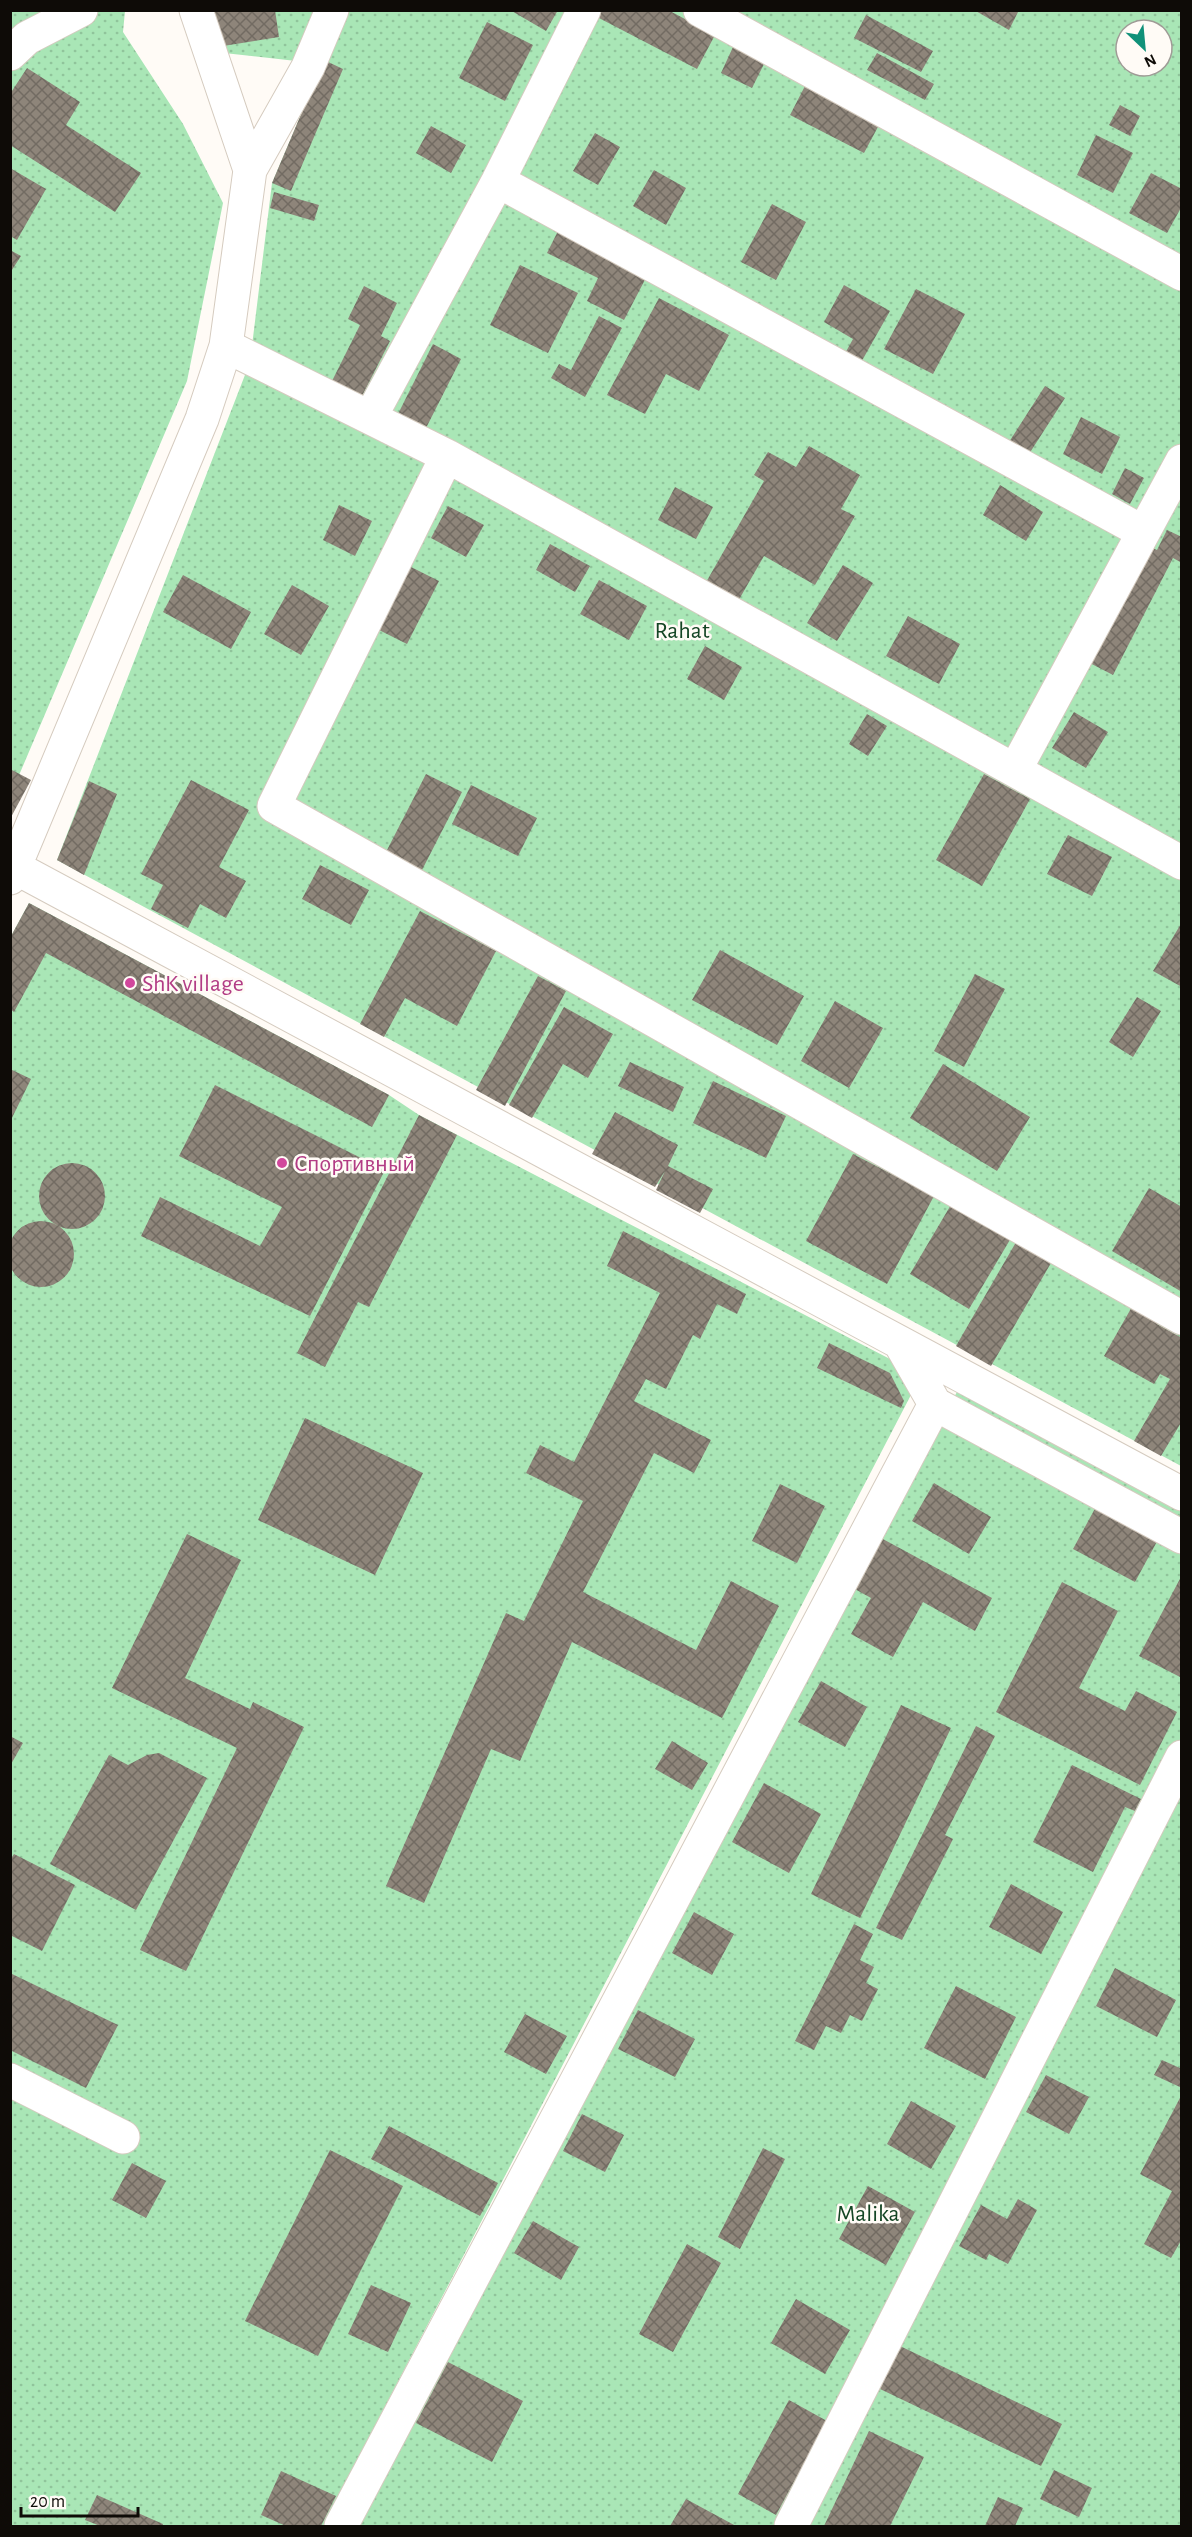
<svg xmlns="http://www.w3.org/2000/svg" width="1192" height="2537" viewBox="0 0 1192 2537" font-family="'Alegreya Sans',sans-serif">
  <defs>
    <pattern id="park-dots" width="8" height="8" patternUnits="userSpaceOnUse" patternTransform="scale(1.5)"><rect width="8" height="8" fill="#a9e6b6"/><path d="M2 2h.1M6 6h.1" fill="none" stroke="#90c49b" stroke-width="1.8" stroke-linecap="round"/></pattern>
    <pattern id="building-cross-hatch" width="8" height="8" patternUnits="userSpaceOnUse" patternTransform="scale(1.5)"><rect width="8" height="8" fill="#8e857a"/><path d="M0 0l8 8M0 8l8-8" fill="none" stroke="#726b62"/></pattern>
  </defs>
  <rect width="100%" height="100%" fill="#fffbf6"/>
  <!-- park -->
  <path fill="url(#park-dots)" fill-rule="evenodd" d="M11 11H125L123 32 183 124 223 203 187 381 11 794Z
    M205 11H326L305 62 215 52Z
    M345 11H1181V1466L57 860 250 362 272 183ZM1126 30H1162V66H1126Z
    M29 903 389 1095 419 1115 890 1359 913 1391 323 2526H11L10 938Z
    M958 1390 1181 1511V2526H343Z"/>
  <!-- building -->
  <path fill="url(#building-cross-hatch)" d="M210 10H275L279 37 217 47Z
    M510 10H558L546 31Z
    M601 10H668L715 35 697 69 597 17Z
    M974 10H1019L1009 30Z
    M866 15 933 51 921 72 854 38Z
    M487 22 533 45 505 101 459 78Z
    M733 47 765 62 752 88 721 73Z
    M877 53 934 84 925 100 867 70Z
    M324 60 343 69 291 191 272 183Z
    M27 68 80 102 66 125 141 173 115 212 10 145V94Z
    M805 86 879 125 864 153 790 115Z
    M1120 105 1140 116 1130 136 1109 125Z
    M431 126 466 145 451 173 416 153Z
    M595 133 620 147 598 185 573 171Z
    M1096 135 1133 153 1113 193 1077 175Z
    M10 168 46 189 17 240 10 236Z
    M654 170 686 188 666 225 633 206Z
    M1151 173 1182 189V206L1167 233 1129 213Z
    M274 192 319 205 314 221 270 208Z
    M772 204 806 222 776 280 741 262Z
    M559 229 648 274 624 320 587 301 598 278 547 253Z
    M10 250 21 256 10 273Z
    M520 265 578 293 548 353 490 325Z
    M844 285 890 311 859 366 843 357 853 339 824 322Z
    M364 286 397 303 381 336 390 341 360 400 330 385 360 325 348 319Z
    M916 289 965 314 933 374 884 349Z
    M659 298 729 335 699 391 666 374 645 414 607 395Z
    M599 316 622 328 585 397 551 378 559 364 571 370Z
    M433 344 461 359 426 428 398 414Z
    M1045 386 1065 398 1029 454 1009 442Z
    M1081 417 1120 437 1102 474 1063 454Z
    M809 446 860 475 841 509 855 516 815 585 764 556 737 603 705 584 764 481 754 475 768 452 796 467Z
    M1125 468 1144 478 1130 504 1112 494Z
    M1000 485 1043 512 1026 541 983 515Z
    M675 487 713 507 696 539 658 520Z
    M339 505 372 521 355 556 323 540Z
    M448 506 484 525 466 557 431 538Z
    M1167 530 1182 537V563L1173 558 1113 675 1086 661 1146 545 1157 550Z
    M550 544 590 566 575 592 536 570Z
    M843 565 873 583 837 641 807 623Z
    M409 566 439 581 407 644 377 629Z
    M183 575 251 612 231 649 163 612Z
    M599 580 647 606 629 640 580 614Z
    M292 585 329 606 301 655 264 634Z
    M908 616 960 644 939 684 886 656Z
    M705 646 742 667 724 700 687 679Z
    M1074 712 1108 732 1086 768 1052 748Z
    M867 714 887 726 868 756 849 744Z
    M10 769 31 780 10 819Z
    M426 774 462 792 422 870 386 852Z
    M984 774 1030 799 982 886 936 860Z
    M191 780 249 810 219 867 246 881 226 918 200 904 188 928 151 909 163 885 141 874Z
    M89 781 117 794 84 875 57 860Z
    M471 785 537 818 518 856 452 824Z
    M1068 835 1112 857 1092 896 1047 874Z
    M320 865 369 890 351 925 302 899Z
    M29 903 389 1095 372 1127 46 953 14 1012 10 1009V938Z
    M420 911 496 951 457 1026 405 998 384 1037 360 1024Z
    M1182 922V987L1153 971Z
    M720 950 804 996 777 1045 692 1000Z
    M975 974 1005 989 964 1067 934 1051Z
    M538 976 566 991 505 1106 476 1090Z
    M1137 997 1161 1011 1133 1057 1109 1042Z
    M835 1001 883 1028 849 1088 801 1061Z
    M564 1007 613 1034 588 1078 563 1064 532 1118 509 1105Z
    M630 1062 684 1087 673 1112 618 1086Z
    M943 1064 1030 1117 997 1171 910 1118Z
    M10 1069 31 1079 10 1122Z
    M713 1081 786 1116 766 1158 693 1123Z
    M215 1085 385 1170 310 1316 141 1236 160 1197 260 1246 282 1207 179 1156Z
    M615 1112 678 1145 668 1166 713 1189 700 1213 656 1190 665 1171 655 1187 592 1154Z
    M419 1115 457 1135 369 1307 358 1302 325 1367 297 1353Z
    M853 1154 934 1196 887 1284 806 1241Z
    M39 1196a33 33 0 1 1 66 0a33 33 0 1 1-66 0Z
    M1149 1188 1182 1207V1292L1112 1251Z
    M955 1198 1014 1233 969 1309 910 1274Z
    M8 1254a33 33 0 1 1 66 0a33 33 0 1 1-66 0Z
    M1023 1230 1058 1251 991 1366 956 1346Z
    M623 1231 746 1294 737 1314 717 1304 700 1339 693 1335 666 1389 646 1379 634 1401 711 1440 694 1473 654 1453 583 1592 696 1650 731 1581 779 1606 722 1718 572 1642 520 1761 491 1749 424 1903 386 1886 506 1613 524 1621 583 1501 526 1473 540 1445 574 1462 660 1293 607 1266Z
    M1137 1298 1163 1313 1157 1324 1182 1338V1421L1161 1456 1134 1441 1170 1379 1160 1374 1154 1384 1104 1356Z
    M829 1343 890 1373 904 1401 901 1408 817 1368Z
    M305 1418 423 1473 375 1575 258 1520Z
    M934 1483 991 1517 969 1554 912 1521Z
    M780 1484 825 1506 797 1563 752 1541Z
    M1098 1503 1160 1536 1135 1582 1073 1549Z
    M187 1534 241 1560 185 1678 250 1709 253 1702 304 1727 186 1971 140 1950 237 1748 112 1688Z
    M881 1538 992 1598 975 1631 923 1602 893 1657 851 1634 871 1598 853 1588Z
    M1182 1575V1678L1139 1656Z
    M1062 1582 1118 1611 1079 1688 1125 1711 1136 1691 1177 1712 1140 1785 996 1712Z
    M821 1681 867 1707 845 1747 798 1722Z
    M901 1705 951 1728 860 1918 811 1894Z
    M976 1726 995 1736 945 1835 953 1839 902 1940 876 1928Z
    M10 1736 23 1743 10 1766Z
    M672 1741 708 1763 692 1790 655 1769Z
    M159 1753 207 1778 136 1910 50 1864 109 1755 128 1765 147 1755Z
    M1072 1765 1141 1799 1135 1811 1125 1807 1093 1872 1033 1842Z
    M764 1783 821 1814 789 1873 732 1842Z
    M14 1854 75 1885 42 1951 10 1935V1860Z
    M1011 1884 1063 1912 1041 1954 989 1927Z
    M694 1912 734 1934 712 1975 672 1953Z
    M854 1924 873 1934 860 1960 874 1967 866 1983 878 1989 862 2021 850 2015 841 2033 826 2026 814 2050 795 2041Z
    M1115 1968 1176 2000 1157 2037 1096 2006Z
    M10 1973 118 2025 86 2088 10 2050Z
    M956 1986 1016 2017 985 2079 924 2048Z
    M638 2010 695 2039 675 2077 618 2049Z
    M525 2014 567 2036 546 2074 504 2052Z
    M1162 2060 1182 2069V2088L1154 2075Z
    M1046 2075 1089 2097 1069 2134 1026 2112Z
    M1182 2094V2239L1171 2258 1144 2244 1172 2191 1140 2174Z
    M911 2101 956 2126 931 2169 887 2144Z
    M582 2114 624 2135 605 2172 563 2151Z
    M389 2126 498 2183 480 2216 371 2159Z
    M763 2148 785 2159 740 2249 718 2237Z
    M330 2150 403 2186 318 2356 245 2321Z
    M132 2163 166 2181 146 2218 112 2200Z
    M868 2186 915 2212 886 2265 839 2239Z
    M1018 2199 1037 2210 1008 2264 989 2254 986 2260 959 2246 981 2205 1007 2219Z
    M533 2221 579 2247 561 2280 514 2253Z
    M687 2244 721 2263 673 2352 639 2334Z
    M371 2285 411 2303 388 2352 348 2334Z
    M796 2299 850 2330 825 2374 771 2343Z
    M900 2346 1062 2424 1041 2466 880 2389Z
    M448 2362 523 2401 492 2462 416 2423Z
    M789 2400 827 2421 776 2515 738 2494Z
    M869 2431 924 2457 890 2526H824Z
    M1054 2470 1092 2488 1079 2517 1040 2499Z
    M281 2471 336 2496 321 2526H286L261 2515Z
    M97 2495 163 2524 162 2526H100L85 2520Z
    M998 2497 1023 2508 1015 2526H985Z
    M686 2499 736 2526H670Z"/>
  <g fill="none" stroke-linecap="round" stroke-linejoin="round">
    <defs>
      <path id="street" d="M700 10 1182 274
        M10 54 27 38 81 10
        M250 170 308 67 332 10
        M498 181 1143 532
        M226 346 447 456 1182 863
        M371 416 498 181 584 10
        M447 456 274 806 1182 1318
        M1015 770 1182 461
        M16 868 1182 1494
        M10 878 202 419 226 346 250 170 196 10
        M900 1343 935 1404 1182 1537
        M10 2080 123 2137
        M341 2526 935 1404
        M791 2526 1182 1757"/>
    </defs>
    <!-- street casing -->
    <use href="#street" stroke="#d5cbbf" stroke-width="35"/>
    <!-- street -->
    <use href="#street" stroke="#fff" stroke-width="33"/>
  </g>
  <!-- markers -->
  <g fill="#d1479c" stroke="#fffbf6" stroke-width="2">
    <circle cx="130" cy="983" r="6"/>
    <circle cx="282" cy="1163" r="6"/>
  </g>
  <g text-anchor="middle" stroke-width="5" stroke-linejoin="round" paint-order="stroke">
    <!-- park labels -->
    <g font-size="24" fill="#144524" stroke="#fffbf6">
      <text x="682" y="638">Rahat</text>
      <text x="868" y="2221">Malika</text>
    </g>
    <!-- hotel labels -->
    <g font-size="24" fill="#b23c85" stroke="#fffbf6" text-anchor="start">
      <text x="142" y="991">ShK village</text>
      <text x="294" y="1171">Спортивный</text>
    </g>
  </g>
  <!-- border -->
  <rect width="1192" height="2537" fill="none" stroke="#0e0b07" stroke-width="24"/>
  <!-- north arrow -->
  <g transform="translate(1144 48) rotate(154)"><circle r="28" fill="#fffbf6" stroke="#9f9b96" stroke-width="1.5"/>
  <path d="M0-4.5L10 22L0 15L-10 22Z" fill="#109179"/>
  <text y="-9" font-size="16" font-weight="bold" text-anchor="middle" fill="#0e0b07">N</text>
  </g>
  <!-- scale -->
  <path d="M21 2507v9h117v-9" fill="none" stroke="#0e0b07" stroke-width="3"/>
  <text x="30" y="2507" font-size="18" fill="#0e0b07" stroke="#fffbf6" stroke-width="4.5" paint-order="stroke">20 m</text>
</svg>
